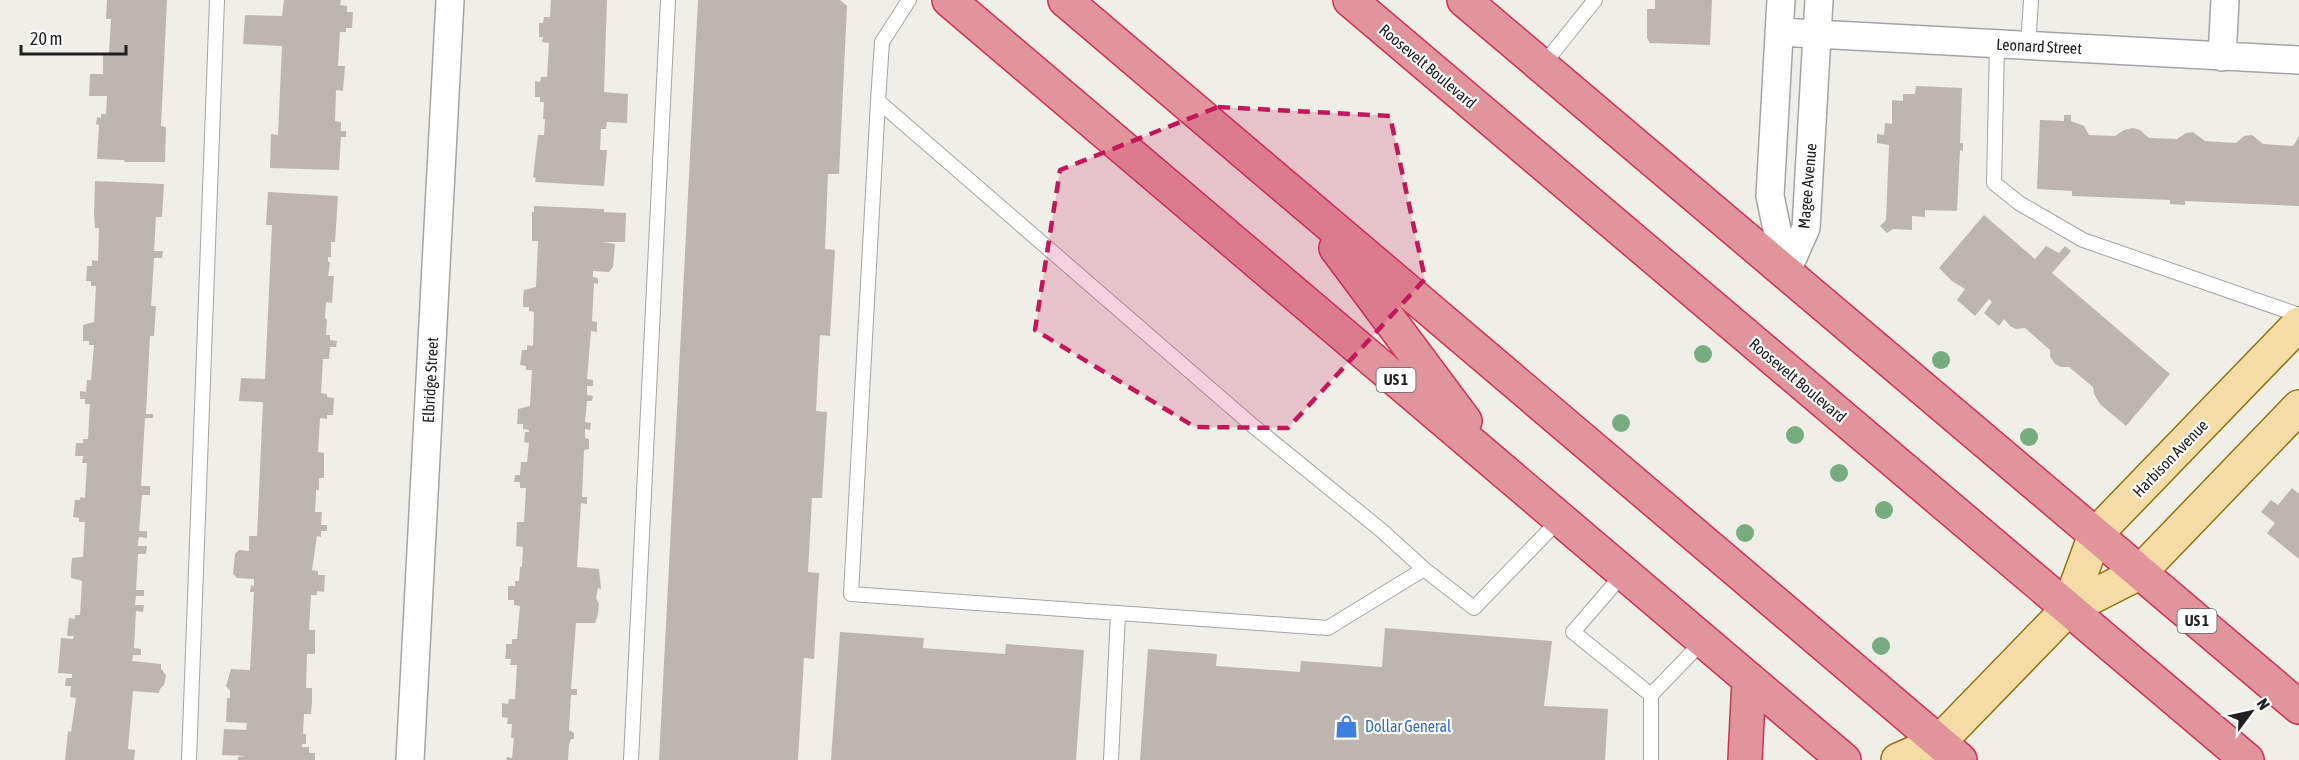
<svg xmlns="http://www.w3.org/2000/svg" width="2299" height="760" viewBox="0 0 2299 760" font-family="'Asap Condensed',sans-serif">
  <rect width="100%" height="100%" fill="#efeee7"/>
  <!-- building -->
  <path fill="#bdb6b0" d="M107 0H167L161 126 166 127 165 162H125L124 160 97 159 99 125 96 124 97 117 101 118V114H106L107 96H89L90 74H103V53H109L111 19H106Z
    M284 0H341L340 5 347 6V12H353L352 28H346V32H340L338 66H345L344 78 343 91 336 90 335 121 341 122V131H346V137H341L339 170 270 168 271 134 278 135 282 46 243 44 245 15 282 16Z
    M551 0H607L604 92 628 94 627 123 607 122 606 129H601L600 150H607L604 186 535 182 536 178 533 177 538 135H544L545 119H543L544 102H540V97H535V81L540 82 541 77H547L549 43 542 42 543 37H539V23H543L544 17H550Z
    M698 0H840L847 6 839 174H828L825 249 835 250 830 336 820 335 816 411 827 412 822 498H812L808 572 819 573 814 659 804 658 798 760H659Z
    M1655 0H1712L1710 45 1650 43 1647 38V9H1655Z
    M1916 86 1962 88 1960 143H1963V151L1960 150 1957 211 1925 210V217L1912 216V230L1893 229 1887 233 1880 226 1886 220 1889 145 1877 143V134L1884 135 1885 123 1892 124V100L1903 101V94H1915Z
    M2064 115H2071V121L2084 126 2089 135 2115 136 2124 130 2133 128 2140 130 2149 138 2177 139 2186 133 2193 132 2205 141 2236 143 2244 136 2252 135 2263 144 2293 146 2299 136V206L2185 201V205L2170 204V200L2072 196V191L2037 189 2040 120 2064 121Z
    M95 181 164 184 162 217H156L154 251H163L162 258H154L151 306H156L154 336H150L146 414H153V418H145L141 486H150V495H142L139 531H147V538L139 537 138 543V546H147L146 554H138L137 573 136 590H144V596H136L135 605H144L143 612 136 611 134 648 141 649V655H133L132 661 161 664V669L166 675 164 685 160 689 159 693 133 691 128 749 135 750 134 760H65L68 731 71 732 76 698 70 697 71 686H65L66 678H72V674L58 673 61 638 73 639 74 636H67L69 618 75 619V615H80L82 581 71 578V569L72 558 83 557 85 522H79V518L73 517 75 500H80V497L85 498 87 463H82L83 456H75L76 443H83V439H88L89 420 90 404H85V399H80V391L86 392 87 380H91L94 345H89V341H83V325L94 322 96 286H91V281H86L87 266H92V260L98 261 99 228H95L94 214Z
    M268 192 338 196 335 242H331V257H328V262H330L328 276H334L332 303 326 302 325 318 327 320 326 335H330V340L337 341 336 347H330L329 359H323L321 393 327 394V397L334 398 333 415H327V419L320 418 318 452 324 453V478H319V490H316V494L315 512H322L321 525H327V531H321V537L317 536 312 570 318 571V575H325L324 592 317 591V595H311L309 630H315V654H307L306 688H312V702L311 714H304L303 734H306V744H302V747H309V753H315V760H238V757L246 756 222 755 224 729 246 730 247 723 226 722 227 698H230V691L226 686 231 669 250 670 254 592H250L251 585 254 586V579L237 578 233 574 235 554 239 550 249 551V536H257L263 402 239 401 241 378 265 379 272 225H266Z
    M534 206 604 209V212L626 213 625 242H602L615 244 613 267 609 272 593 271V277L598 278V284L594 283 592 321 597 322V332L591 331 587 379 593 380V386H587V395L593 396 592 401H587L585 422 591 423 590 430 585 429V438L589 439V449L584 450 582 497H587V504L581 503 577 567 599 569 601 589 598 588 596 598 599 604 598 614 595 623H576L571 689H577V695H571L569 730 574 733V739H571L569 745 568 760H506L507 757 512 758 514 738H511L512 724H507L508 718 502 717V703L508 704 509 699H515L517 665H510L511 659H505L506 651V644H512V639H517L520 606 514 605V600H508V586H515V581H519L520 567 522 566 523 547 516 546 517 522H524L526 488H520V482H514L515 475H520L521 462H527L529 443 524 442 525 432H529V430L523 429V424H517L518 409 530 406 532 370H526V366L520 365 522 350H527V345L533 346 534 312 529 311V307H523V299L524 290 536 287 538 241H532V212H534Z
    M1984 215 2035 259 2046 246 2059 253 2065 246 2071 251 2052 273 2170 374 2126 426 2100 404 2094 394 2093 387 2069 367H2061L2055 364 2050 356V350L2025 328 2016 329 2010 326 2004 319 1999 326 1984 313 1992 302 1989 299 1975 316 1957 300 1965 289 1952 281 1939 268Z
    M2292 488 2299 494V559L2267 533 2275 523 2261 512 2271 500 2278 505Z
    M1385 628 1552 641 1544 706 1608 709 1605 760H1140L1148 649 1217 654 1216 666 1300 672 1301 661 1382 667Z
    M840 632 924 638 923 648 1005 654 1006 644 1084 650 1076 760H831Z"/>
  <g fill="none" stroke-linecap="round" stroke-linejoin="round">
    <defs>
      <path id="lane" d="M1997 44 1994 183 2019 203 2083 240 2299 315
        M2028 46 2031 0
        M1542 66 1595 0
        M878 101 1252 425 1381 530 1424 569 1328 628 851 594 878 101 882 42 909 0
        M1424 569 1474 608 1560 519
        M1624 573 1573 632 1651 695
        M189 760 217 0
        M631 760 668 0
        M1111 760 1118 613
        M1651 760V695L1703 641"/>
      <path id="street" d="M1781 0 1770 196 1786 273
        M1779 32 2299 60
        M2222 57 2225 0
        M1786 273 1806 228 1819 0
        M410 760 450 0"/>
      <path id="primary" d="M2068 609 2095 535 2299 324
        M1898 760 1939 742 2068 609 2139 573 2299 407"/>
      <path id="highway" d="M949 0 1844 760
        M1065 0 1960 760
        M1350 0 2247 760
        M1464 0 2299 707
        M1336 248 1465 421
        M1745 760 1749 679"/>
    </defs>
    <!-- lane casing -->
    <use href="#lane" stroke="#a4a4a4" stroke-width="16"/>
    <!-- street casing -->
    <use href="#street" stroke="#a4a4a4" stroke-width="30"/>
    <!-- primary casing -->
    <use href="#primary" stroke="#90740b" stroke-width="36"/>
    <!-- highway casing -->
    <use href="#highway" stroke="#cf3256" stroke-width="36"/>
    <!-- lane -->
    <use href="#lane" stroke="#fff" stroke-width="14"/>
    <!-- street -->
    <use href="#street" stroke="#fff" stroke-width="27"/>
    <!-- primary -->
    <use href="#primary" stroke="#f5dca6" stroke-width="33"/>
    <!-- highway -->
    <use href="#highway" stroke="#e1949a" stroke-width="33"/>
  </g>
  <!-- trees -->
  <g fill="#77ad7e">
    <circle cx="1703" cy="354" r="9"/>
    <circle cx="1941" cy="360" r="9"/>
    <circle cx="1621" cy="423" r="9"/>
    <circle cx="1795" cy="435" r="9"/>
    <circle cx="2029" cy="437" r="9"/>
    <circle cx="1839" cy="473" r="9"/>
    <circle cx="1884" cy="510" r="9"/>
    <circle cx="1745" cy="533" r="9"/>
    <circle cx="1881" cy="646" r="9"/>
  </g>
  <!-- marked area -->
  <path fill="#c2185b" fill-opacity="0.2" stroke="#c2185b" stroke-width="4.5" stroke-dasharray="12 8" stroke-linejoin="round" d="M1218 107 1390 116 1425 279 1288 428 1195 427 1035 330 1060 170Z"/>
  <!-- icons -->
  <defs>
    <symbol id="shop-bare" viewBox="-9 -9 18 18"><path d="M-5-2.5h2.3a2.7 3.5 0 0 1 5.4 0H5L5.5 6h-11ZM-1.5-2.5h3a1.5 2.3 0 0 0-3 0Z" fill="#3f7fe0" stroke="#fff" stroke-width="2.5" paint-order="stroke"/></symbol>
  </defs>
  <g fill-rule="evenodd">
    <use href="#shop-bare" x="1330" y="710" width="33" height="33"/>
  </g>
  <g text-anchor="middle" stroke-width="4.5" stroke-linejoin="round" paint-order="stroke">
    <!-- shield labels -->
    <g fill="#fff" stroke="#636363" stroke-width="1.5">
      <rect x="1376.5" y="368" width="39" height="24" rx="4.5"/>
      <rect x="2177.5" y="609" width="39" height="24" rx="4.5"/>
    </g>
    <g font-size="15" font-weight="bold" fill="#202020">
      <text x="1396" y="385">US 1</text>
      <text x="2197" y="626">US 1</text>
    </g>
    <!-- street labels -->
    <g font-size="16" fill="#202020" stroke="#fff">
      <text transform="translate(2039 46) rotate(3)" y="6">Leonard Street</text>
      <text transform="translate(1428 66) rotate(40)" y="6">Roosevelt Boulevard</text>
      <text transform="translate(1807 186) rotate(-85)" y="6">Magee Avenue</text>
      <text transform="translate(430 380) rotate(-87)" y="6">Elbridge Street</text>
      <text transform="translate(1798 380) rotate(40)" y="6">Roosevelt Boulevard</text>
      <text transform="translate(2170 458) rotate(-46)" y="6">Harbison Avenue</text>
    </g>
    <!-- shop labels -->
    <g font-size="16" fill="#366cbe" stroke="#fff" text-anchor="start">
      <text x="1365" y="732">Dollar General</text>
    </g>
  </g>
  <!-- north arrow -->
  <g transform="translate(2251 712) rotate(57)" stroke="#ffffff" stroke-width="4.5" paint-order="stroke">
  <path d="M0-4.5L10 22L0 15L-10 22Z" fill="#202020"/>
  <text y="-9" font-size="16" font-weight="bold" text-anchor="middle" fill="#202020">N</text>
  </g>
  <!-- scale -->
  <path d="M21 45v9h105v-9" fill="none" stroke="#202020" stroke-width="3"/>
  <text x="30" y="45" font-size="18" fill="#202020" stroke="#ffffff" stroke-width="4.5" paint-order="stroke">20 m</text>
</svg>
